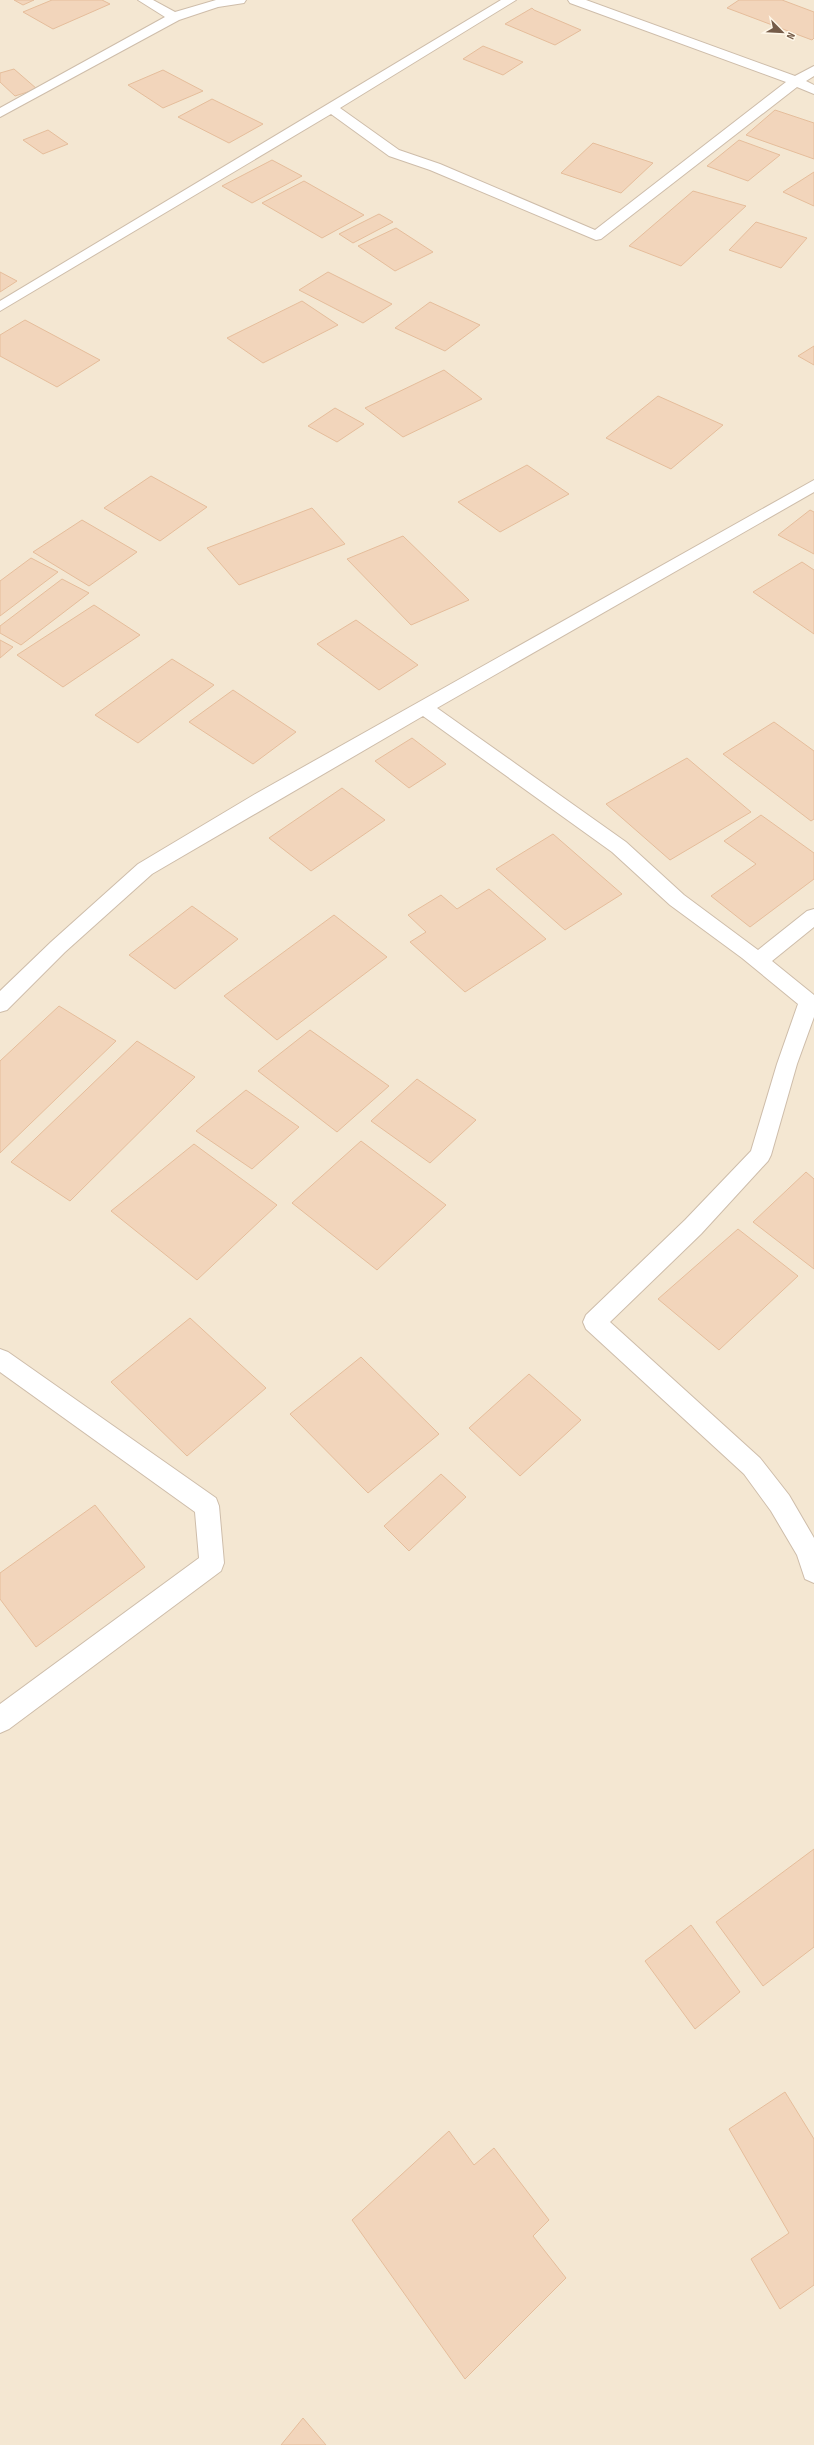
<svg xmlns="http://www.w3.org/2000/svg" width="814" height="2445" viewBox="0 0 814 2445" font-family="'Sofia Sans Condensed',sans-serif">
  <rect width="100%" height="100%" fill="#fdf5e3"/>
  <!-- residential -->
  <path fill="#f4e7d2" d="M0 0H814V2445H0Z"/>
  <!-- building -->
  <path fill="#f2d5bb" stroke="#e5bd9b" d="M14 0H34L23 5Z
    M52 0H102L110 4 53 29 23 12Z
    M739 0H782L814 12V38L812 40 727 8Z
    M532 8 534 10 581 30 555 45 505 24Z
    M483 46 523 62 503 75 463 59Z
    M14 69 37 89 15 96 0 82V73Z
    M163 70 203 91 163 108 128 85Z
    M212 99 263 124 229 143 178 117Z
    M775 110 814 123V159L746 135Z
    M48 130 68 144 43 154 23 140Z
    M739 140 780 155 748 181 707 166Z
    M593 143 653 163 621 193 561 173Z
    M272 160 302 176 252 203 222 186Z
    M814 172V206L783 192Z
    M304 181 364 215 322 238 262 203Z
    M693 191 746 206 681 266 629 246Z
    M379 214 393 222 353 243 339 234Z
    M756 222 807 238 781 268 729 250Z
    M396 228 433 252 395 271 358 246Z
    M0 272 17 281 0 292Z
    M328 272 392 304 363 323 299 290Z
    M302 301 338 325 263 363 227 338Z
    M430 302 480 325 445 351 395 328Z
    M25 320 100 360 57 387 0 356V335Z
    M814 346V365L798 356Z
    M444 370 482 399 403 437 365 408Z
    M658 396 723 425 671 469 606 438Z
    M335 408 364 424 337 442 308 426Z
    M527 465 569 494 500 532 458 502Z
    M151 476 207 507 160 541 104 508Z
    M312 508 345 544 239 585 207 548Z
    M810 510 814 512V554L778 535Z
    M82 520 137 552 89 586 33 552Z
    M403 536 469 600 411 625 347 559Z
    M31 558 58 572 0 616V581Z
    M802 562 814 570V634L753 592Z
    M62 579 89 593 21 645 0 633V626Z
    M94 605 140 635 63 687 17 655Z
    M356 620 418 665 379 690 317 644Z
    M0 640 13 647 0 658Z
    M172 659 214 685 138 743 95 715Z
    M233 690 296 732 253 764 189 722Z
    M774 722 814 751V819L811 821 723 754Z
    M412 738 446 764 409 788 375 761Z
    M687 758 751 812 670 860 606 804Z
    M342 788 385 820 311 871 269 838Z
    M761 815 814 853V879L750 927 711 896 756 864 724 841Z
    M553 834 622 894 565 930 496 869Z
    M489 889 546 939 465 992 410 942 426 932 408 915 441 895 457 909Z
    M192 906 238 939 175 989 129 955Z
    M334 915 387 957 277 1040 224 996Z
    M59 1006 116 1041 0 1153V1061Z
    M310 1030 389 1086 337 1132 258 1071Z
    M137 1041 195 1077 70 1201 11 1162Z
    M417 1079 476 1120 430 1163 371 1121Z
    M246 1090 299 1127 252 1169 196 1131Z
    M361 1141 446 1205 377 1270 292 1203Z
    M194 1144 277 1205 197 1280 111 1211Z
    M806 1172 814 1179V1269L753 1222Z
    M738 1229 798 1276 719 1350 658 1299Z
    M190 1318 266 1388 187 1456 111 1382Z
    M361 1357 439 1434 368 1493 290 1414Z
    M529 1374 581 1420 520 1476 469 1428Z
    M441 1474 466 1497 409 1551 384 1526Z
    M95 1505 145 1567 36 1647 0 1599V1573Z
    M814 1849V1947L763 1986 716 1922Z
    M691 1925 740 1992 695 2029 645 1961Z
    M785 2092 814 2139V2285L780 2309 751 2259 789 2233 729 2129Z
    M449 2131 474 2165 494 2148 549 2220 533 2236 566 2278 465 2379 352 2220Z
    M303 2418 326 2445H281Z"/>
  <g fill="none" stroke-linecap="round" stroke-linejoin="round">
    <defs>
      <path id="minor" d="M138 0H153L175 12 216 0H246L244 3 218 7 179 20 0 117V108L165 17Z
        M501 0H516L340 108 399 150 440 164 595 230 786 82 570 3 568 0H586L795 76 814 66V76L806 81 814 85V94L797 87 601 239 596 240 430 170 389 156 331 114 0 311V301Z
        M814 480V492L437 708 626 842 684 895 758 950 807 911 814 909V927L772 961 814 995V1017L797 1064 771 1155 768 1161 701 1234 610 1322 760 1458 789 1495 814 1538V1583L805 1579 797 1555 771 1511 744 1474 586 1329 583 1322 586 1315 685 1220 751 1151 777 1064 798 1004 742 958 670 905 612 852 423 716 152 874 65 952 7 1010 0 1012V991L51 942 138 864 257 793Z
        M0 1349 8 1352 216 1498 219 1506 224 1563 221 1571 9 1729 0 1733V1704L199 1558 195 1512 0 1372Z"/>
    </defs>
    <!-- minor casing -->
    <use href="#minor" stroke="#cebdaa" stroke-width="2"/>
    <!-- minor -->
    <use href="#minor" fill="#fff" fill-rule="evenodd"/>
  </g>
  <!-- north arrow -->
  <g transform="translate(782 32) rotate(114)" stroke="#fff8ea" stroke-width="3" paint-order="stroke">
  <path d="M0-3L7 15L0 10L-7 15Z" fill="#755c49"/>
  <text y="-6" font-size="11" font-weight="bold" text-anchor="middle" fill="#755c49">N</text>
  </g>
</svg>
